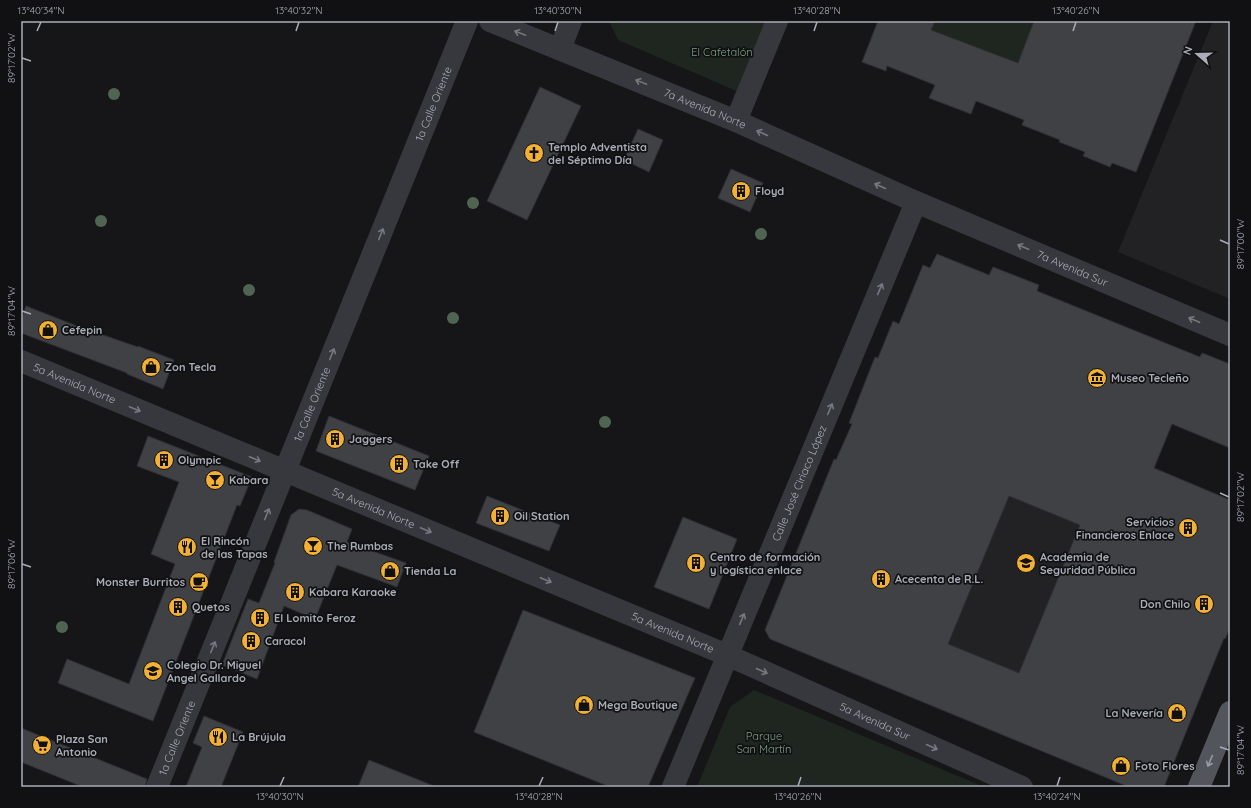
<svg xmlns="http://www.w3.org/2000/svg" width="1251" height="808" viewBox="0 0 1251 808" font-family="Quicksand,sans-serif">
  <rect width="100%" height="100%" fill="#161618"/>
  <!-- built -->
  <path fill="#222225" d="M1213 21H1230V299L1118 252Z
    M1051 422 1156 465 1138 507 1082 689 1054 756 870 681 943 503Z"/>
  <!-- green -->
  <path fill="#1e261f" d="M609 21H769L739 92 618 40Z
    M935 21H1034L1018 63 931 30Z
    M754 690 984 787H697L730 707Z"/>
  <!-- building -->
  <path fill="#404145" stroke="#303034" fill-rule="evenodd" d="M878 21H935L931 30 1018 63 1034 21H1196L1136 172 1112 163 1110 167 1083 156 1085 152 1059 142 1060 140 1022 125 1024 120 976 101 971 114 929 98 935 85 887 66 886 71 862 62Z
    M540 87 581 106 527 220 487 201Z
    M638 129 663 140 649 172 624 160Z
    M731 169 763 183 750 212 718 198Z
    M937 254 989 275 993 267 1039 285 1037 291 1200 357 1202 353 1230 364V448L1172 424 1154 468 1230 500V628L1225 639 1224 638 1164 787H1129L770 639 765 630 834 459 836 460 852 424 849 423 875 357 878 358 893 321 899 324 923 265 930 268ZM1009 496 1080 525 1019 673 948 644Z
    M26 306 77 326 138 347V346L174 360 163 389 127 374V373L21 333V320Z
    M329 416 429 456 415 490 316 451Z
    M148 436 252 477 240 506 237 505 153 721 58 683 67 659 129 684 175 564 151 554 179 482 137 466Z
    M487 496 560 525 549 551 476 523Z
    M299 509 307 510 352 529 347 542 406 563 397 587 337 565 315 619 284 606 257 679 222 665 248 599 259 603 275 563 274 562 291 515Z
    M683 517 737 539 709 609 654 587Z
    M523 610 695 678 648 787H610L474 732Z
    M204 716 243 732 221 787H186L202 747 193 743Z
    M21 728 147 779 145 787H83L21 762Z
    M369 760 434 786V787H358Z"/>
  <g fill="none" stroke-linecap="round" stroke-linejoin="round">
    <!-- minor -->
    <g stroke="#37383d" stroke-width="22">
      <path id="s1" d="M490 21 736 121 916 202 1230 335"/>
      <path d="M560 49 571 21"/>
      <path d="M736 121 777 21"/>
      <path id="s2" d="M21 361 727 655 1022 787"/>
      <path id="s3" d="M157 787 467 21"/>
      <path id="s4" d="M673 787 916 202"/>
    </g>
    <!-- major -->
    <path stroke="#53555c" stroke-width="22" d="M1199 787 1230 712"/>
  </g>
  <!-- trees -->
  <g fill="#506452">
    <circle cx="114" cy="94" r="6"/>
    <circle cx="473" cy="203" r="6"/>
    <circle cx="101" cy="221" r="6"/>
    <circle cx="761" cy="234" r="6"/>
    <circle cx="249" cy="290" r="6"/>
    <circle cx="453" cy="318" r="6"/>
    <circle cx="605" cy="422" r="6"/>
    <circle cx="62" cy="627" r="6"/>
  </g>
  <!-- one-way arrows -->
  <defs><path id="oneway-shaft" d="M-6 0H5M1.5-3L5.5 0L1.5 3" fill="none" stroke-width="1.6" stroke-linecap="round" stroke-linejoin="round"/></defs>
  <g stroke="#757881">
    <use href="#oneway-shaft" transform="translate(520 33) rotate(-158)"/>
    <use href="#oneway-shaft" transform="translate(641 82) rotate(-158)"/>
    <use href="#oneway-shaft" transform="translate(762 133) rotate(-156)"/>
    <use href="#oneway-shaft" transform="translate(880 186) rotate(-156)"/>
    <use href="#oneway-shaft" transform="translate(381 234) rotate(-68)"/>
    <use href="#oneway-shaft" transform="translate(1023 247) rotate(-157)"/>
    <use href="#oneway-shaft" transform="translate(880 289) rotate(-67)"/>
    <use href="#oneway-shaft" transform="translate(1194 320) rotate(-157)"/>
    <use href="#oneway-shaft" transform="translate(332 354) rotate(-68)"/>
    <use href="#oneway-shaft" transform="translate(135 409) rotate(23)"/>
    <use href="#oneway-shaft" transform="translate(830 409) rotate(-67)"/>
    <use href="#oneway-shaft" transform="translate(255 459) rotate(23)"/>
    <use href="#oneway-shaft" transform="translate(267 514) rotate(-68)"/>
    <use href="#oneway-shaft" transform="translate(426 530) rotate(23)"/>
    <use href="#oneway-shaft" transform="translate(546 580) rotate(23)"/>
    <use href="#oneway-shaft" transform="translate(742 619) rotate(-67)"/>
    <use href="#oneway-shaft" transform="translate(213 647) rotate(-68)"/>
    <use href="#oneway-shaft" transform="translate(762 671) rotate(24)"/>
    <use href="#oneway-shaft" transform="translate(932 747) rotate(24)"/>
  </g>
  <use stroke="#979ba6" href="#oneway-shaft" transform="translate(1210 761) rotate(113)"/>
  <!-- ticks -->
  <path fill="none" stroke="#a8adb8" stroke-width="1.5" d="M37 31 41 22M296 31 299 22M555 31 558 22M814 31 817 22M1073 31 1076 22M22 58 31 61M1220 240 1229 244M22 311 31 314M1220 493 1229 497M22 564 31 567M1220 747 1229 750M280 786 284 777M539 786 543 777M798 786 801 777M1057 786 1060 777"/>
  <!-- icons -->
  <defs>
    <symbol id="church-disc" viewBox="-11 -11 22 22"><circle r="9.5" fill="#f2b134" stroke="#111113"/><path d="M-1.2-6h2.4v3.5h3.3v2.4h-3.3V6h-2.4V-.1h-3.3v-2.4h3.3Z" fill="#111"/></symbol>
    <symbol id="building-disc" viewBox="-11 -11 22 22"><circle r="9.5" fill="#f2b134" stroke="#111113"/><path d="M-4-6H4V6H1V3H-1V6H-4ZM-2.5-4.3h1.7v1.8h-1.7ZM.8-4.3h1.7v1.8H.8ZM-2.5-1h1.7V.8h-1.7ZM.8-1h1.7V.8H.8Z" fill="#111"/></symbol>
    <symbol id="shop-disc" viewBox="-11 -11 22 22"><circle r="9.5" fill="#f2b134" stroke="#111113"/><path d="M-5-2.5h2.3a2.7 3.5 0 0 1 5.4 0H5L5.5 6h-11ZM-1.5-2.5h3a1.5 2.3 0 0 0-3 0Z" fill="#111"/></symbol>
    <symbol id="museum-disc" viewBox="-11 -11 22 22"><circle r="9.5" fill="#f2b134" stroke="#111113"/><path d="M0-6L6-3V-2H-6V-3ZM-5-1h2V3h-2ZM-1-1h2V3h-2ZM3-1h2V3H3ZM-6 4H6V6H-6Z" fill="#111"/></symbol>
    <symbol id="bar-disc" viewBox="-11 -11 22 22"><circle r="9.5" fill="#f2b134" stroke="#111113"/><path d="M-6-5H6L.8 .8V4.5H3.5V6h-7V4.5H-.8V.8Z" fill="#111"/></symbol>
    <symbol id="restaurant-disc" viewBox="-11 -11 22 22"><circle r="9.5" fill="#f2b134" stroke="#111113"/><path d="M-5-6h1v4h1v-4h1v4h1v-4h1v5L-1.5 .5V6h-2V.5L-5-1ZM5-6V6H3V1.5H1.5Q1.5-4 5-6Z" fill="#111"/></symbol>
    <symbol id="school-disc" viewBox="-11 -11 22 22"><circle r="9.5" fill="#f2b134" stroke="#111113"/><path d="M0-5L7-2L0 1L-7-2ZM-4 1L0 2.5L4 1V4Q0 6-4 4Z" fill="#111"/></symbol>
    <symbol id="cafe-disc" viewBox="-11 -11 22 22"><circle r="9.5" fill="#f2b134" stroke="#111113"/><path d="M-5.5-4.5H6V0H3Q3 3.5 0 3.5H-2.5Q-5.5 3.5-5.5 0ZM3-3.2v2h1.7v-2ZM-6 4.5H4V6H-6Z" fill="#111"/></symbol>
    <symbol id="supermarket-disc" viewBox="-11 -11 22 22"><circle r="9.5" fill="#f2b134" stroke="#111113"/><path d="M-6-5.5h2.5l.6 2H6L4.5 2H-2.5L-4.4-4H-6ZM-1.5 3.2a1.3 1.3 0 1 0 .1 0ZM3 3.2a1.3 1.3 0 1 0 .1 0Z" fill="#111"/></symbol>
  </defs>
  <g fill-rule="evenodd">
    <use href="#church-disc" x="523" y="142" width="22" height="22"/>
    <use href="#building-disc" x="730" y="180" width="22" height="22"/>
    <use href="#shop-disc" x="37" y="319" width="22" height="22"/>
    <use href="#shop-disc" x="140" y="356" width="22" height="22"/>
    <use href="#museum-disc" x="1086" y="367" width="22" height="22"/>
    <use href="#building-disc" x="324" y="428" width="22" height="22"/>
    <use href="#building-disc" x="153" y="449" width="22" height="22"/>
    <use href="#building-disc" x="388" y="453" width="22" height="22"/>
    <use href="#bar-disc" x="204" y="469" width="22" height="22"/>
    <use href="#building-disc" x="489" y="505" width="22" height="22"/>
    <use href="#building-disc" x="1177" y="517" width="22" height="22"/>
    <use href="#bar-disc" x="302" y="535" width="22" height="22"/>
    <use href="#restaurant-disc" x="176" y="536" width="22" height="22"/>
    <use href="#building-disc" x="685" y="552" width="22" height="22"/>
    <use href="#school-disc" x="1015" y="552" width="22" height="22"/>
    <use href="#shop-disc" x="379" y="560" width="22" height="22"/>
    <use href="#building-disc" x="870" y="568" width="22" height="22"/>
    <use href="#cafe-disc" x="188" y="571" width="22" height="22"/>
    <use href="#building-disc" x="284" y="581" width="22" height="22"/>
    <use href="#building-disc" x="1193" y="593" width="22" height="22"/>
    <use href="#building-disc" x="167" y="596" width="22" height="22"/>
    <use href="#building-disc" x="249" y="607" width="22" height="22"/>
    <use href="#building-disc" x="240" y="630" width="22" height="22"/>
    <use href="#school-disc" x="142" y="660" width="22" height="22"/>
    <use href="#shop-disc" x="573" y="694" width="22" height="22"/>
    <use href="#shop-disc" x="1166" y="702" width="22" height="22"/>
    <use href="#restaurant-disc" x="207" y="726" width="22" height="22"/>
    <use href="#supermarket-disc" x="31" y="734" width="22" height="22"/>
    <use href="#shop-disc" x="1110" y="755" width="22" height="22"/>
  </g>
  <g text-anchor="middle" stroke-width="3.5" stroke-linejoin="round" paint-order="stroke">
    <!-- park labels -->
    <g font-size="11" fill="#7fa381" stroke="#111113">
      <text x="722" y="56">El Cafetalón</text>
      <text x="764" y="740">Parque<tspan x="764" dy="13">San Martín</tspan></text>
    </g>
    <!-- street labels -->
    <g font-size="11" fill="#a8adb8" stroke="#111113">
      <text dy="4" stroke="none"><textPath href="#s3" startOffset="737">1a Calle Oriente</textPath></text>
      <text dy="4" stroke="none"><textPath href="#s1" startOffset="232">7a Avenida Norte</textPath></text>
      <text dy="4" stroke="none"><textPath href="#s1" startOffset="633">7a Avenida Sur</textPath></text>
      <text dy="4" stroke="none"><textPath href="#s2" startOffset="58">5a Avenida Norte</textPath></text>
      <text dy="4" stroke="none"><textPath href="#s3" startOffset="413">1a Calle Oriente</textPath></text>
      <text dy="4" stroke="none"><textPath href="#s4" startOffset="329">Calle José Ciriaco López</textPath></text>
      <text dy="4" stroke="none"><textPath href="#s2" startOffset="382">5a Avenida Norte</textPath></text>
      <text dy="4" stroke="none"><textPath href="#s2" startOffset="706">5a Avenida Norte</textPath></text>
      <text dy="4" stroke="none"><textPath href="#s2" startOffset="927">5a Avenida Sur</textPath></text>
      <text dy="4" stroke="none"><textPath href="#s3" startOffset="53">1a Calle Oriente</textPath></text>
    </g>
    <!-- poi labels -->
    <g font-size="11" font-weight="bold" fill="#a8adb8" stroke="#111113" text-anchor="start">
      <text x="548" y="151">Templo Adventista<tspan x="548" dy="13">del Séptimo Día</tspan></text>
      <text x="755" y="195">Floyd</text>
      <text x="62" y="334">Cefepin</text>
      <text x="165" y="371">Zon Tecla</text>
      <text x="1111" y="382">Museo Tecleño</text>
      <text x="349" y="443">Jaggers</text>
      <text x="178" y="464">Olympic</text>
      <text x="413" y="468">Take Off</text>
      <text x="229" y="484">Kabara</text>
      <text x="514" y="520">Oil Station</text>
      <text x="1174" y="526" text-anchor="end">Servicios<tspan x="1174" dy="13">Financieros Enlace</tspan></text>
      <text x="201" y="545">El Rincón<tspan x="201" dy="13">de las Tapas</tspan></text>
      <text x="327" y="550">The Rumbas</text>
      <text x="710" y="561">Centro de formación<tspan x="710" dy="13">y logística enlace</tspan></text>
      <text x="1040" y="561">Academia de<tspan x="1040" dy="13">Seguridad Pública</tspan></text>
      <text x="404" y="575">Tienda La</text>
      <text x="895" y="583">Acecenta de R.L.</text>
      <text x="185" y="586" text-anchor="end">Monster Burritos</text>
      <text x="309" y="596">Kabara Karaoke</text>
      <text x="1190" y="608" text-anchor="end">Don Chilo</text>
      <text x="192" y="611">Quetos</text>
      <text x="274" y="622">El Lomito Feroz</text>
      <text x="265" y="645">Caracol</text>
      <text x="167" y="669">Colegio Dr. Miguel<tspan x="167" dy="13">Angel Gallardo</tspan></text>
      <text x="598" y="709">Mega Boutique</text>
      <text x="1163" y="717" text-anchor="end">La Nevería</text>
      <text x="232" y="741">La Brújula</text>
      <text x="56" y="743">Plaza San<tspan x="56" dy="13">Antonio</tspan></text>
      <text x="1135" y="770">Foto Flores</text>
    </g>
  </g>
  <!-- border -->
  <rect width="1251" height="808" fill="none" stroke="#111113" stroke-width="44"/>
  <!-- north arrow -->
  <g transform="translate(1197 54) rotate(290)" stroke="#111113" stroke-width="3" paint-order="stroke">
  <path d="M0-3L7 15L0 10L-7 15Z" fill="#a8adb8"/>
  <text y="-6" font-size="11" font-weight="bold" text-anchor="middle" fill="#a8adb8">N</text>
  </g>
  <rect x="22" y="22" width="1207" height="764" fill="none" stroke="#a8adb8" stroke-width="1.5"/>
  <g font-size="10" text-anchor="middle" fill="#a8adb8">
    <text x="41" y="14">13°40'34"N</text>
    <text x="299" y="14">13°40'32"N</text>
    <text x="558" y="14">13°40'30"N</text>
    <text x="817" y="14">13°40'28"N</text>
    <text x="1076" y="14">13°40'26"N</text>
    <text transform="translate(11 58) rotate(-90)" y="4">89°17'02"W</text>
    <text transform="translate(1240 244) rotate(-90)" y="4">89°17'00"W</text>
    <text transform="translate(11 311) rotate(-90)" y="4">89°17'04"W</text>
    <text transform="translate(1240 497) rotate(-90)" y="4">89°17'02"W</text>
    <text transform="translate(11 564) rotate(-90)" y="4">89°17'06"W</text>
    <text transform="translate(1240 750) rotate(-90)" y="4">89°17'04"W</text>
    <text x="280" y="800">13°40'30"N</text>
    <text x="539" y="800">13°40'28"N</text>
    <text x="798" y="800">13°40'26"N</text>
    <text x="1057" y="800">13°40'24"N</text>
  </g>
</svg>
